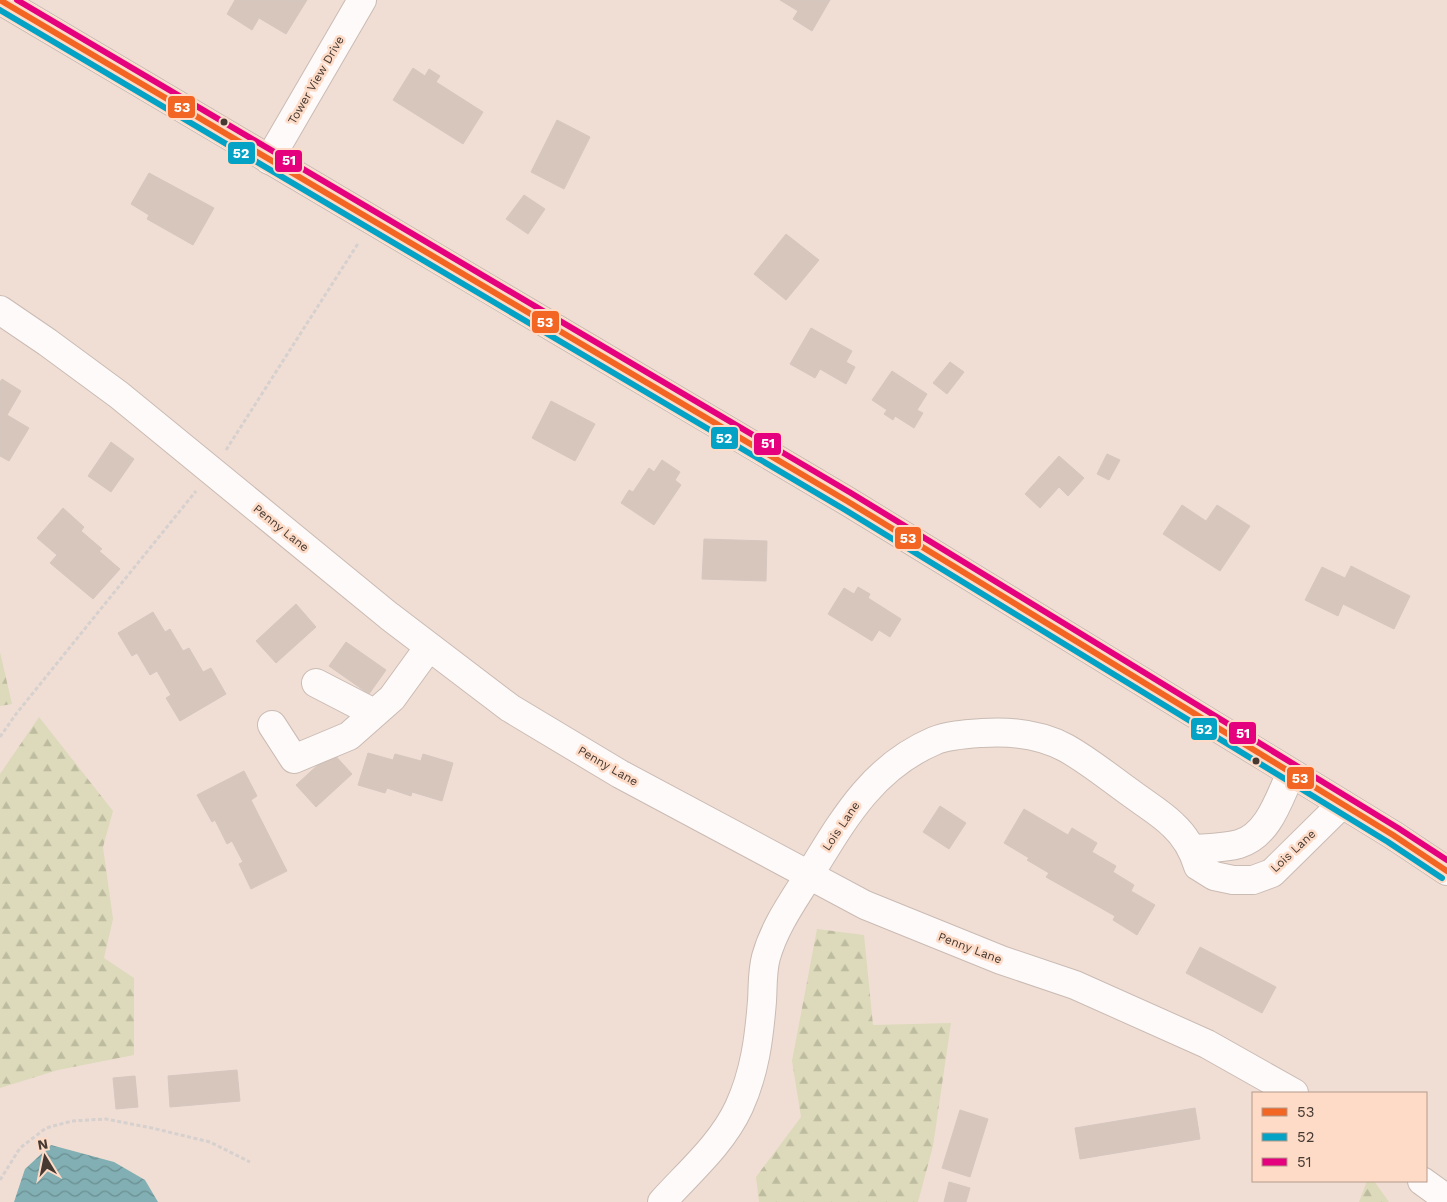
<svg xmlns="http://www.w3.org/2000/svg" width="1447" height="1202" viewBox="0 0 1447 1202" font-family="'Work Sans',sans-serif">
  <defs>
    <pattern id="forest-firs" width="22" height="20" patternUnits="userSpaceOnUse" patternTransform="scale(1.25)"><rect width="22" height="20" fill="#dcdaba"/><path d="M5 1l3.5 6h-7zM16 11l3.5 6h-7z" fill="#bebca0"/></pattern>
    <pattern id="water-waves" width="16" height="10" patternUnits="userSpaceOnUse" patternTransform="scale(1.25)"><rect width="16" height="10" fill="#81afb3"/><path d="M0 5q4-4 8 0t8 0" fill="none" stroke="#6b8f92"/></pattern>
  </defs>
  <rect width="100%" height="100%" fill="#f0ded4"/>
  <!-- forest -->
  <path fill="url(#forest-firs)" d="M0 652 12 704 0 706Z
    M39 717 113 811 103 847 113 919 104 958 134 978V1055L58 1070 0 1088V774Z
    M817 929 864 935 873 1025 951 1023 933 1146 918 1202H759L756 1177 801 1117 792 1061Z
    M1367 1181H1374L1389 1202H1359Z"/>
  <!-- water -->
  <path fill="url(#water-waves)" d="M51 1145 114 1162 145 1180 158 1202H14L25 1169Z"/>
  <!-- building -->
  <path fill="#d7c6bc" stroke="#d5c7bf" d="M235 0H307L286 34 259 18 252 30 227 14Z
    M780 0H830L812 31 793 19 798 11Z
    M413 68 425 76 429 69 440 76 436 82 483 112 463 144 393 100Z
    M557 120 590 137 564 189 531 172Z
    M149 173 214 208 193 245 147 219 149 215 131 204Z
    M524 195 545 209 528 234 506 219Z
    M786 234 819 260 786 300 754 274Z
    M811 328 852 351 846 362 855 367 846 384 820 369 815 378 790 364Z
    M950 362 964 372 947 394 933 383Z
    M892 371 927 394 917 410 923 413 914 428 895 416 893 420 884 414 887 410 872 400Z
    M2 379 21 391 7 415 29 428 9 461 0 456V382Z
    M551 401 595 424 575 461 532 438Z
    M111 442 134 459 111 492 88 476Z
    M1107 454 1120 460 1109 480 1097 474Z
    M1059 456 1084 478 1068 496 1059 487 1040 508 1025 494Z
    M662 460 680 472 675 480 681 485 654 525 621 503 629 490 633 492 649 468 654 472Z
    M1182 505 1206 521 1217 505 1250 526 1220 571 1163 534Z
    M63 508 84 527 81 531 102 549 99 551 120 569 93 599 50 563 57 555 37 538Z
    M704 539 767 541 766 581 702 579Z
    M1351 566 1410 596 1394 629 1343 604 1338 616 1305 600 1322 567 1345 578Z
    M858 587 870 594 868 598 901 619 890 637 879 630 872 641 828 614 844 588 854 594Z
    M296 604 316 627 276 663 256 641Z
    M153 612 165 632 170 629 183 651 189 648 203 672 211 668 226 694 180 721 166 698 171 695 157 671 150 675 137 653 132 656 118 633Z
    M346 642 386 670 369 694 329 666Z
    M332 752 352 774 316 807 296 785Z
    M368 753 393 760 395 754 421 761 423 754 453 763 442 801 412 792 411 796 387 788 385 793 358 785Z
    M244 771 257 796 251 800 287 871 251 889 239 864 243 862 232 841 227 844 215 820 212 822 197 795Z
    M940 806 966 823 949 849 923 832Z
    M1024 809 1068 835 1072 828 1097 843 1092 852 1116 866 1113 872 1134 885 1131 891 1155 905 1137 935 1113 920 1115 916 1046 877 1049 873 1027 860 1029 858 1004 843Z
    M1200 947 1276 987 1262 1013 1186 973Z
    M237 1070 240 1101 170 1107 168 1076Z
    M135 1076 138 1107 116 1109 113 1078Z
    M1195 1108 1200 1139 1080 1159 1075 1128Z
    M960 1110 988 1119 970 1177 942 1168Z
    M949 1182 970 1188 966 1202H944Z"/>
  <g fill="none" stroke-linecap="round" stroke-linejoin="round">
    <defs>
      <path id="minor" d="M269 160 362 0
        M0 310 47 342 119 395 389 616 510 708 620 774 865 905 1001 960 1075 985 1207 1044 1294 1093
        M316 683 374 713
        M272 725 294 759 349 736 392 698 429 647
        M1193 849C1208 848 1225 848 1239 844 1269 835 1279 798 1291 773
        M1422 1181 1447 1199
        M662 1202C689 1172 722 1144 739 1107 755 1072 759 1038 762 1001 763 986 762 972 766 957 775 925 794 900 811 872 844 818 873 767 934 741 948 735 967 734 982 733 1011 731 1040 734 1066 748 1091 762 1112 780 1135 796 1147 805 1162 814 1173 825 1185 836 1193 850 1198 866L1214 876 1233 880H1253L1272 873 1342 804"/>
      <path id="highway" d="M0 0 847 501 1393 835 1447 871"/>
    </defs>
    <!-- minor casing -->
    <use href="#minor" stroke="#cabbb3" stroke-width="30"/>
    <!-- highway casing -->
    <use href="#highway" stroke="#cabbb3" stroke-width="30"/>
    <!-- path -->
    <path stroke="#d6d0ce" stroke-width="3" stroke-dasharray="4 2.5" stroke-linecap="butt" d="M226 450 359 242
      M0 737 16 714 196 491
      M0 1180 20 1148 46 1128 72 1121 106 1119 152 1128 210 1142 250 1162"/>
    <!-- minor -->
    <use href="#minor" stroke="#fdfaf9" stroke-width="28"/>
    <!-- highway -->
    <use href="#highway" stroke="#fdfaf9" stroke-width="28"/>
    <defs>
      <path id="bus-1" d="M0 0 847 501 1393 835 1447 871"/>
      <path id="bus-2" d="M0 10 842 508 1388 842 1442 878"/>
      <path id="bus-3" d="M17 0 851 493 1398 828 1447 860"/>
    </defs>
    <!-- bus-1 casing -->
    <use href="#bus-1" stroke="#fddbc7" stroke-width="10"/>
    <!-- bus-2 casing -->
    <use href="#bus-2" stroke="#fddbc7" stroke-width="10"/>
    <!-- bus-3 casing -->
    <use href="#bus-3" stroke="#fddbc7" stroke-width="10"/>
    <!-- bus-1 -->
    <use href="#bus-1" stroke="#f26522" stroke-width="6"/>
    <!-- bus-2 -->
    <use href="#bus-2" stroke="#04a3c6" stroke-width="6"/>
    <!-- bus-3 -->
    <use href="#bus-3" stroke="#e5007d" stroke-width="6"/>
  </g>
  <!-- markers -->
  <g fill="#463931" stroke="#fddbc7" stroke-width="2">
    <circle cx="224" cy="122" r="4.5"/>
    <circle cx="1256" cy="761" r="4.5"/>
  </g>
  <g text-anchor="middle" stroke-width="5" stroke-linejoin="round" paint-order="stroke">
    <!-- street labels -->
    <g font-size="12" fill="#463931" stroke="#fddbc7">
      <text transform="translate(316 80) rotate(-60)" y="4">Tower View Drive</text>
      <text transform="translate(281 528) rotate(39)" y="4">Penny Lane</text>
      <text transform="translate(608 766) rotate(30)" y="4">Penny Lane</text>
      <text transform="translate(841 826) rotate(-56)" y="4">Lois Lane</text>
      <text transform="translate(1293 851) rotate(-43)" y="4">Lois Lane</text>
      <text transform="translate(970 948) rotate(21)" y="4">Penny Lane</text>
    </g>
  </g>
  <g stroke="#fddbc7" stroke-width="2">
    <rect x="167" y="95" width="29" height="24" rx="5" fill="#f26522"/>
    <rect x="227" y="141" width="29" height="24" rx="5" fill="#04a3c6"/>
    <rect x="274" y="149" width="29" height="24" rx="5" fill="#e5007d"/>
    <rect x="531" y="310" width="29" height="24" rx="5" fill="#f26522"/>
    <rect x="710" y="426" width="29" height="24" rx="5" fill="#04a3c6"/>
    <rect x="753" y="432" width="29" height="24" rx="5" fill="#e5007d"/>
    <rect x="894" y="526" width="28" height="24" rx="5" fill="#f26522"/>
    <rect x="1190" y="717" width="28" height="24" rx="5" fill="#04a3c6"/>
    <rect x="1228" y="721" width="29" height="24" rx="5" fill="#e5007d"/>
    <rect x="1286" y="766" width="29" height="24" rx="5" fill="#f26522"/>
  </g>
  <g font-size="14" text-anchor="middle" font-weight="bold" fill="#fff">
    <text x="182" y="112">53</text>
    <text x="241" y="158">52</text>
    <text x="289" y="165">51</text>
    <text x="545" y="327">53</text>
    <text x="724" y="443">52</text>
    <text x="768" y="448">51</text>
    <text x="908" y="543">53</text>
    <text x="1204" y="734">52</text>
    <text x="1243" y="738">51</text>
    <text x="1300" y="783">53</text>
  </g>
  <!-- legend -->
  <rect x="1252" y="1092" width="175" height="90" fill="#fddbc7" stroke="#b49a8b"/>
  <rect x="1262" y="1108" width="25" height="8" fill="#f26522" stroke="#b49a8b"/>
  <text x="1297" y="1117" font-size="15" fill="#463931">53</text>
  <rect x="1262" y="1133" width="25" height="8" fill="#04a3c6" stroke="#b49a8b"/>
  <text x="1297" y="1142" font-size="15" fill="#463931">52</text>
  <rect x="1262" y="1158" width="25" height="8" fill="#e5007d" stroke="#b49a8b"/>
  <text x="1297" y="1167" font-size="15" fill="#463931">51</text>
  <!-- north arrow -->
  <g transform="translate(45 1157) rotate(350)" stroke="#fddbc7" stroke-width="4" paint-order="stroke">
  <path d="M0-4L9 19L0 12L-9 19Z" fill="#463931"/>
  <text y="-8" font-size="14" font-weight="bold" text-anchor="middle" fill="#463931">N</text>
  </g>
</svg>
